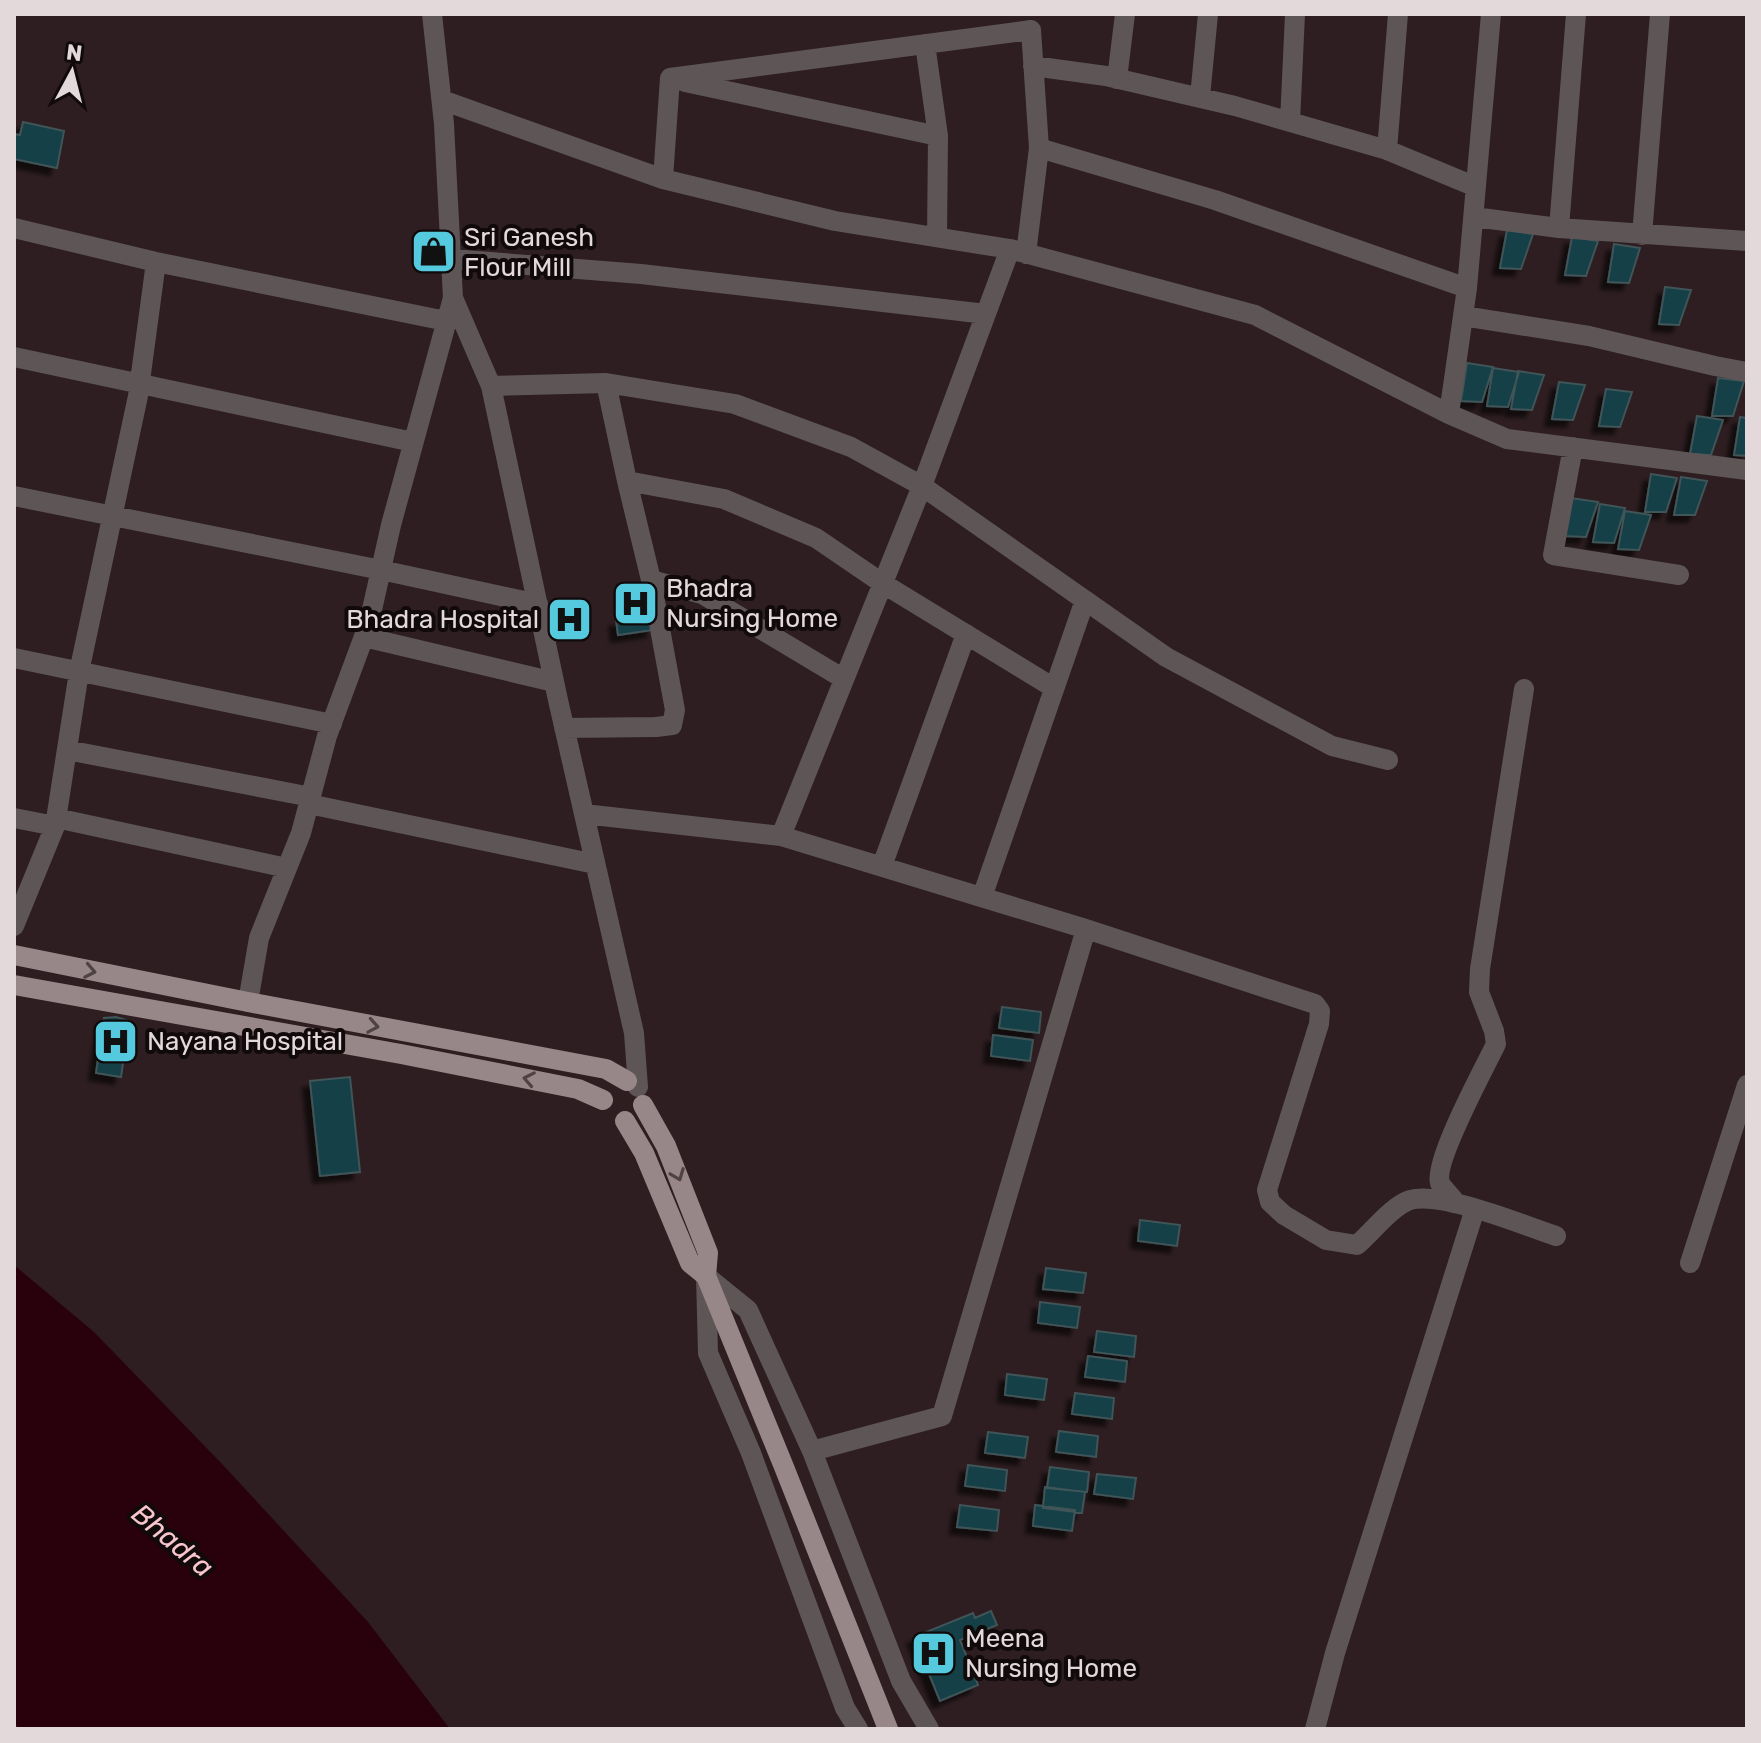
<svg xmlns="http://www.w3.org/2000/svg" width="1761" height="1743" viewBox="0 0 1761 1743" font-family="Rubik,sans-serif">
  <defs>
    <filter id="shadow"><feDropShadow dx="-7" dy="7" stdDeviation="2" flood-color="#0009"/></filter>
  </defs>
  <rect width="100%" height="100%" fill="#2e1e21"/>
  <!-- water -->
  <path fill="#29010c" d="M14 1265 94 1332 223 1465 368 1622 450 1729H20L14 1723Z"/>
  <!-- building -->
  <path fill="#153f46" stroke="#405458" stroke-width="2" filter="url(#shadow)" d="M23 122 64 131 57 168 14 159V134L20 135Z
    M1507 230 1533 234 1521 269 1500 268Z
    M1572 237 1598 241 1586 276 1565 275Z
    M1614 244 1640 248 1629 283 1608 282Z
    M1665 287 1691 290 1679 325 1659 324Z
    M1467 363 1493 367 1482 402 1461 401Z
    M1493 368 1519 372 1508 407 1487 406Z
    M1518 371 1544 375 1532 410 1511 409Z
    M1718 378 1744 381 1733 416H1712Z
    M1559 382 1585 385 1573 420 1552 419Z
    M1606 389 1632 392 1620 427 1599 426Z
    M1697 416 1723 420 1711 455 1690 454Z
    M1740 417 1747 418V456L1734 455Z
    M1651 474 1677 478 1666 512H1645Z
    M1681 477 1707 481 1695 515H1674Z
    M1571 498 1598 502 1586 537 1565 536Z
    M1600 504 1625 508 1614 543 1593 542Z
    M1625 511 1651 515 1639 550 1618 549Z
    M648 592 653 630 618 635 616 620 629 619 626 595Z
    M1002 1007 1041 1012 1039 1033 999 1028Z
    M116 1017 129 1021 121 1077 96 1073 104 1018Z
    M993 1035 1033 1040 1030 1061 991 1056Z
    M350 1077 360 1172 320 1176 310 1081Z
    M1140 1220 1180 1225 1177 1246 1138 1241Z
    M1046 1268 1086 1273 1083 1293 1043 1289Z
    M1040 1302 1080 1307 1077 1328 1038 1323Z
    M1097 1331 1136 1336 1134 1357 1094 1352Z
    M1088 1356 1127 1361 1125 1382 1085 1377Z
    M1007 1374 1047 1379 1044 1400 1005 1395Z
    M1075 1393 1114 1398 1112 1419 1072 1414Z
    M1059 1431 1098 1436 1096 1457 1056 1452Z
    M988 1432 1028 1437 1025 1458 985 1453Z
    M968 1465 1007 1470 1005 1491 965 1486Z
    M1050 1467 1089 1472 1087 1492 1047 1488Z
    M1097 1474 1136 1478 1133 1499 1094 1494Z
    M1045 1487 1085 1492 1082 1513 1043 1508Z
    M960 1505 999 1510 997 1531 957 1527Z
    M1035 1505 1075 1510 1072 1531 1033 1526Z
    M991 1611 997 1625 960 1640 978 1685 940 1701 914 1637 973 1613 975 1618Z"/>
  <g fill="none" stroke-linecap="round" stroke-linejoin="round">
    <!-- minor -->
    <path stroke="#5e5556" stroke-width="20" d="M432 14 444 124 453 298 491 386 558 700 634 1033 638 1087
      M925 44 938 136 937 237
      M1033 66 1106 76 1235 106 1387 150 1476 187
      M1117 79 1125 14
      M685 82 938 136
      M1200 97 1208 14
      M442 100 663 179
      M1290 122 1295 14
      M1039 148 1215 200 1467 288
      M1387 150 1398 14
      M1474 217 1559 228 1747 241
      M14 228 156 262 446 321
      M1559 228 1576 14
      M1642 235 1660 14
      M1026 254 1039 148 1031 30 670 78 663 179 835 221 1010 249 1255 315 1449 414 1507 439 1747 470
      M452 259 641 274 986 314
      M1463 316 1589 336 1715 366 1747 372
      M14 357 413 442
      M491 386 606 383 735 404 851 447 922 486 1166 657 1332 746 1388 760
      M1449 414 1467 288 1491 14
      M1573 447 1553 555 1679 575
      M627 481 724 499 816 538 882 583 1054 688
      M14 496 381 570 538 604
      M651 580 702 594 844 679
      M364 637 554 682
      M14 658 332 724
      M564 728 656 727 672 725 675 710 651 580 627 481 606 383
      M67 750 311 797
      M309 804 595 864
      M584 814 781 836 922 486 1010 249
      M14 818 55 826
      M56 818 287 868
      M781 836 1086 929 1315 1004 1320 1011 1319 1024 1267 1190 1270 1202 1284 1215 1326 1240 1357 1245C1372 1232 1392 1206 1410 1200 1441 1191 1523 1225 1556 1236
      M882 866 966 634
      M982 897 1085 600
      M14 926 55 826 79 672 138 396 156 262
      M248 1002 259 938 301 833 327 736 369 623 391 525 453 298
      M1456 1203C1452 1197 1443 1189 1440 1183 1433 1162 1485 1067 1496 1044L1494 1031 1479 992 1480 969 1524 689
      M1690 1263 1747 1085
      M706 1276 748 1310 812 1451 901 1681 929 1729
      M706 1276 708 1353 751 1453 845 1708 858 1729
      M812 1451 942 1416 1086 929
      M1315 1729 1335 1653 1475 1209"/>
    <!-- major -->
    <path stroke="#988789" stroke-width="20" d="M14 955 248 1002 606 1069 627 1081
      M14 985 401 1054 578 1089 603 1100
      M643 1105 666 1146 708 1253 706 1276 784 1467 888 1729
      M625 1121 644 1153 690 1263 706 1276"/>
  </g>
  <!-- one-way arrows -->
  <defs><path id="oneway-chevron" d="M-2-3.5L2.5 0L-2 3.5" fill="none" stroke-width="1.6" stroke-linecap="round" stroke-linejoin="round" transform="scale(2)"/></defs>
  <g stroke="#4e4244">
    <use href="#oneway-chevron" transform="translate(90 971) rotate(11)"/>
    <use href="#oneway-chevron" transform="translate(373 1026) rotate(10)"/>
    <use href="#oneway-chevron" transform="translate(529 1079) rotate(-169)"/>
    <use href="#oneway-chevron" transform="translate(678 1175) rotate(69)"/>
  </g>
  <!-- icons -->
  <defs>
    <symbol id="shop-square" viewBox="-11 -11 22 22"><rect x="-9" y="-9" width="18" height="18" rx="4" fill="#55cadf" stroke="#110a0b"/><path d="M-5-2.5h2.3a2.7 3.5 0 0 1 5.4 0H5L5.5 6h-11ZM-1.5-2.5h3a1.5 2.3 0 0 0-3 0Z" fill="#111"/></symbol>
    <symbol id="hospital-square" viewBox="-11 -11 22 22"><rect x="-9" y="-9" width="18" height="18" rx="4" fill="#55cadf" stroke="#110a0b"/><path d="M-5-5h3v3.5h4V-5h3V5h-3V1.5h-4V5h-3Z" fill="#111"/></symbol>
  </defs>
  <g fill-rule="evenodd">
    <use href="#shop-square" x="408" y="226" width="51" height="51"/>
    <use href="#hospital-square" x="610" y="578" width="51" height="51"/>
    <use href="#hospital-square" x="544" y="594" width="51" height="51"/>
    <use href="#hospital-square" x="90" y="1016" width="51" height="51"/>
    <use href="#hospital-square" x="908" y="1628" width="51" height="51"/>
  </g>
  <g text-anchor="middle" stroke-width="8" stroke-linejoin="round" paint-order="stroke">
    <!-- poi labels -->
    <g font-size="26" fill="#e3d8da" stroke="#110a0b" text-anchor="start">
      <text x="464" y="246">Sri Ganesh<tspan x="464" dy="30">Flour Mill</tspan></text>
      <text x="666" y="597">Bhadra<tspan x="666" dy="30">Nursing Home</tspan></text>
      <text x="539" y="628" text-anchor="end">Bhadra Hospital</text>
      <text x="147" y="1050">Nayana Hospital</text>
      <text x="965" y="1647">Meena<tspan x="965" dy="30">Nursing Home</tspan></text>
    </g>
    <!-- water labels -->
    <g font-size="28" font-style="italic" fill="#f8c5cd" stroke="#110a0b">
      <text transform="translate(173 1540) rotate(40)" y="10">Bhadra</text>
    </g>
  </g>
  <!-- border -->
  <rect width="1761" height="1743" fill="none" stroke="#e3d8da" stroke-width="32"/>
  <!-- north arrow -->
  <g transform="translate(72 72) rotate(7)" stroke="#110a0b" stroke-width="6" paint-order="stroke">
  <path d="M0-6L14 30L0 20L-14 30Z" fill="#e3d8da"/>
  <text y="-12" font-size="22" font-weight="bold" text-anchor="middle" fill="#e3d8da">N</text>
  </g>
</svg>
